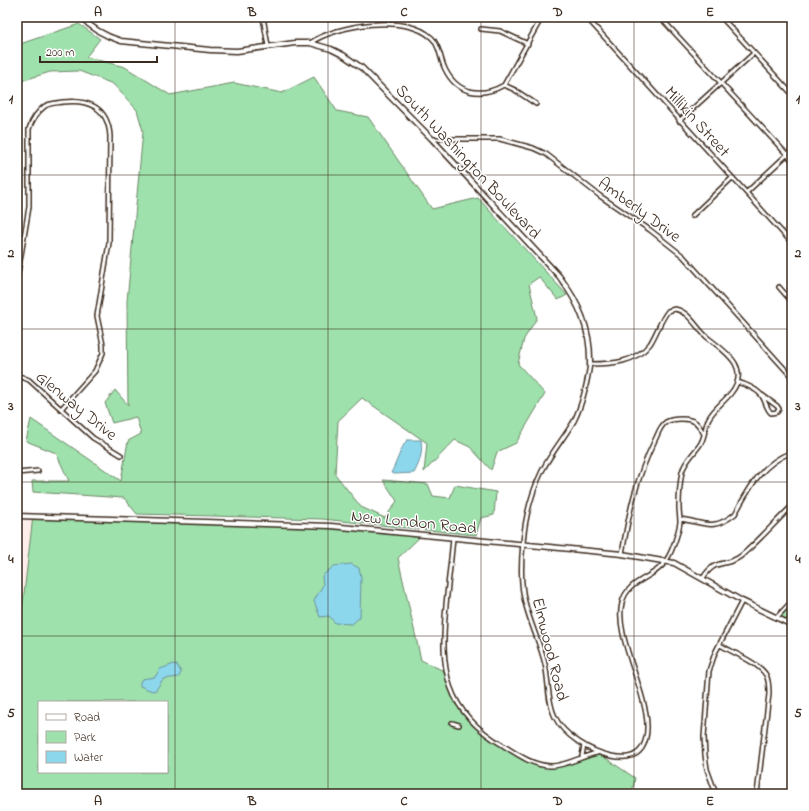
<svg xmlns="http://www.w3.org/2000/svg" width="809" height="811" viewBox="0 0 809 811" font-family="'Indie Flower',sans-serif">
  <rect width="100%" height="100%" fill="#fff"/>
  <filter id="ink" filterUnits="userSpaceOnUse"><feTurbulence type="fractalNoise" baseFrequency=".025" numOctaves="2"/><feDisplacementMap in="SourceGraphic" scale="8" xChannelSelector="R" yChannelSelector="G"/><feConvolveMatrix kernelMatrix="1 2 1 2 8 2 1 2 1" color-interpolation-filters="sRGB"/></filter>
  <g filter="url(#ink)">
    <!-- built -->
    <path fill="#fdeeec" d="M17 516 33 517 17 654Z"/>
    <!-- green -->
    <path fill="#9ee1ac" stroke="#6c8665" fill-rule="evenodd" d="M79 24 100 39 86 57 125 67 170 95 234 83 282 93 314 77 337 111 368 117 432 209 478 198 567 295 558 300 539 277 529 284 537 318 524 339 518 364 545 394 516 443 497 452 491 470 470 447 455 440 424 472 427 443 362 398 338 421 335 474 361 507 385 518 397 501 383 480 428 484 433 496 450 498 455 485 496 492 494 515 481 518 476 535 322 519 137 514 124 498 33 492 32 481H69L56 453 26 441 31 419 121 481 128 441 141 434 136 417 112 423 105 403 115 390 128 405 127 301 143 131 137 110 113 84 79 71 50 72 21 81 17 85V45Z
      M33 516 292 524 422 535 398 558 421 660 446 672C457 713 480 733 517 753 524 757 533 763 541 766 554 769 584 757 598 753L635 778 632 794H17V654ZM39 702H167V772H39Z
      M792 601V625L776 618Z"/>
    <!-- water -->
    <path fill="#8dd7ed" stroke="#6c929a" d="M407 440H421C423 453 420 462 414 473L395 474 391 473C397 462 400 449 407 440Z
      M351 564 359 568 361 577 360 617 352 624 335 623 329 616 320 617 314 601 323 585 322 576 334 566Z
      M174 664 177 665 181 672 179 677 163 679 156 690 152 691 140 686V682L142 679 155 677 160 669Z"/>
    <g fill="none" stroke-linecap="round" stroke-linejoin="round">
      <defs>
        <path id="minor" d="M263 17 268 46
          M586 17 792 243
          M660 17 792 160
          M721 17 792 94
          M635 18 636 17
          M481 29 500 31 528 44
          M310 43C336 25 407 13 432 38 440 46 440 59 445 69 457 94 481 98 504 85L542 17
          M504 85 515 90 536 104
          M679 121 754 53
          M432 139H500L533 148 546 154 600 196 650 230 683 256 792 377
          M747 192 792 150
          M692 216 732 178
          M17 279 29 207V129C32 120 37 112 45 106 50 103 57 103 63 102 88 99 108 107 110 136L109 243 97 316 103 345V353L95 371 61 409
          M779 287 792 302
          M675 309C690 312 696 328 708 338 726 352 751 368 731 393 724 402 713 409 708 420 705 427 705 436 701 443 695 453 685 460 682 472 680 483 679 496 679 507 679 512 680 517 680 522 679 531 672 552 667 559 657 578 627 579 622 603 612 642 663 714 642 748 635 759 622 758 611 756 591 752 564 736 555 717 547 701 549 681 545 664 540 643 530 623 525 602 520 583 521 562 523 543 525 518 531 494 542 471 551 453 564 438 574 421 583 403 587 384 590 364 612 364 635 363 650 344 657 333 660 321 668 311Z
          M17 375 29 380 93 438 121 455
          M737 382C745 384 757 389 762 396 766 402 766 408 771 413L777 412 779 409 777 406 762 395
          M17 473 38 471
          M680 519C704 522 712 532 735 514 750 487 761 464 792 452
          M453 538C451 561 448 583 446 605 440 669 444 711 504 746 518 755 534 766 551 766 566 766 582 756 597 753
          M622 554C629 513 636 478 655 440 658 434 660 426 666 422 670 420 676 419 681 419 695 419 698 423 704 434
          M703 578C716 557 725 568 741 556 759 541 775 522 792 506
          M776 618 792 601
          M720 645C732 652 759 663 766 675 769 680 769 687 769 694L757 794
          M452 723 459 725
          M582 756 584 745
          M716 794 707 769 705 755 704 737 709 671 715 653 742 601"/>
        <path id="tertiary" d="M81 17C92 29 105 36 121 41L210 50 237 51 295 43H310L331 49 343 55 362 68 432 139 559 276C579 303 591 329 590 364
          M17 516 331 526 622 554 674 563 742 601 792 625"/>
      </defs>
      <!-- minor casing -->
      <use href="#minor" stroke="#3b2a1e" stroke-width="6"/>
      <!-- tertiary casing -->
      <use href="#tertiary" stroke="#3b2a1e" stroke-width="7"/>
      <!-- minor -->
      <use href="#minor" stroke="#fff" stroke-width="3"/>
      <!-- tertiary -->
      <use href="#tertiary" stroke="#fff" stroke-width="4"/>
      <!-- rail -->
      <path stroke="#3b2a1e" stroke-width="1" stroke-dasharray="6 3" stroke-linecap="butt" d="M785 17 792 24"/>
    </g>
  </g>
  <!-- grid -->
  <path fill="none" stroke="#3b2a1e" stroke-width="1" stroke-opacity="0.55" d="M175 17V794M328 17V794M481 17V794M634 17V794M17 175H792M17 329H792M17 482H792M17 636H792"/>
  <g text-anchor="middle" stroke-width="3" stroke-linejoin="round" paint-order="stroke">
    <!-- street labels -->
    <g font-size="17" fill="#3b2a1e" stroke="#fff">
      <text transform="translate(698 121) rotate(48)" y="6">Millikin Street</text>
      <text transform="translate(469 161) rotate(47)" y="6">South Washington Boulevard</text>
      <text transform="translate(640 209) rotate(36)" y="6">Amberly Drive</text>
      <text transform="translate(77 405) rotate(39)" y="6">Glenway Drive</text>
      <text transform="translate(414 521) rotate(6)" y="6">New London Road</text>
      <text transform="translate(551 649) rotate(76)" y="6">Elmwood Road</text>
    </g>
  </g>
  <!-- margin -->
  <rect width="809" height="811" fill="none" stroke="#fff" stroke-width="44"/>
  <!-- legend -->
  <rect x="38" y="701" width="130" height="72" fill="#ffffff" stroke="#b1aaa5"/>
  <rect x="46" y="714" width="20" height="6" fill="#ffffff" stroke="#b1aaa5"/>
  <text x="74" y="721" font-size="12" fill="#3b2a1e">Road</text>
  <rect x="46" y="731" width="20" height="12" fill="#9ee1ac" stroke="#b1aaa5"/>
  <text x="74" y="741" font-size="12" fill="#3b2a1e">Park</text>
  <rect x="46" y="751" width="20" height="12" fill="#8dd7ed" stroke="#b1aaa5"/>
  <text x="74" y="761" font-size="12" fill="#3b2a1e">Water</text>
  <!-- scale -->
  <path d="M40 56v6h117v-6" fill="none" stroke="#3b2a1e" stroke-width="2"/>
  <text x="46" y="56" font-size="12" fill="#3b2a1e" stroke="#ffffff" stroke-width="3" paint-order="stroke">200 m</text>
  <rect x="22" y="22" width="765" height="767" fill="none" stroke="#3b2a1e" stroke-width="1.5"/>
  <g font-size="13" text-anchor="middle" font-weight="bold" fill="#3b2a1e">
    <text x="98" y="16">A</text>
    <text x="252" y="16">B</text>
    <text x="404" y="16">C</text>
    <text x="558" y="16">D</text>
    <text x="710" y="16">E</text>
    <text x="11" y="103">1</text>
    <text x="798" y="103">1</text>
    <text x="11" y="257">2</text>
    <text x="798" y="257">2</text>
    <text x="11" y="410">3</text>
    <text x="798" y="410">3</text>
    <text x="11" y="563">4</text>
    <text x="798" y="563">4</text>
    <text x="11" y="717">5</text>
    <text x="798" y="717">5</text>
    <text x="98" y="805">A</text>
    <text x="252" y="805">B</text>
    <text x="404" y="805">C</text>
    <text x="558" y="805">D</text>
    <text x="710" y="805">E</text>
  </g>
</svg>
